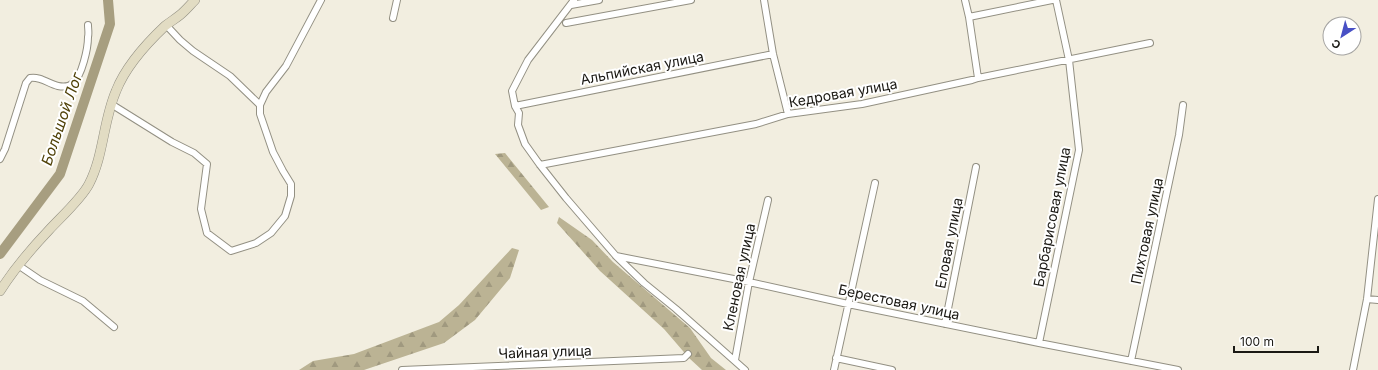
<svg xmlns="http://www.w3.org/2000/svg" width="1378" height="370" viewBox="0 0 1378 370" font-family="Inter,sans-serif">
  <defs>
    <pattern id="forest-firs" width="22" height="20" patternUnits="userSpaceOnUse"><rect width="22" height="20" fill="#bbb394"/><path d="M5 1l3.5 6h-7zM16 11l3.5 6h-7z" fill="#a0997f"/></pattern>
  </defs>
  <rect width="100%" height="100%" fill="#f2eee0"/>
  <!-- forest -->
  <path fill="url(#forest-firs)" d="M505 153 549 207 541 210 495 154Z
    M559 217 592 240 613 262 690 328 711 358 726 370H702L689 358 664 329 600 271 557 223Z
    M512 248 519 250 510 278 475 320 444 343 364 370H299L313 361 354 354 439 322 459 305Z"/>
  <g fill="none" stroke-linecap="round" stroke-linejoin="round">
    <!-- river -->
    <path stroke="#a79e80" stroke-width="10" d="M0 254 60 174 110 24 108 0"/>
    <defs>
      <path id="street" d="M574 0 528 60 512 91 515 106 519 113 518 125 525 144 540 165 566 198 616 256 644 283 676 309 745 370
        M764 0 773 54 788 114
        M965 0 969 17 978 78
        M571 5 599 0
        M969 17 1052 0
        M393 18 397 0
        M566 23 691 0
        M111 104 172 142 194 153 207 164 201 209 207 233 231 251 256 243 271 233 285 216 291 196V184L283 171 273 152 260 114V105L230 76 193 51 180 40 166 25
        M260 105 266 92 286 66 321 0
        M515 106 773 54
        M0 159 5 149 26 83 30 78C40 76 49 84 58 86 63 87 69 87 73 83 82 76 88 48 88 37 89 33 88 29 88 25
        M540 165 756 124 788 114 862 104 972 80 978 78 1150 43
        M616 256 749 282 848 304 1039 343 1178 370
        M18 265 40 280 83 301 114 327
        M1367 299 1378 300
        M945 324 976 167
        M1039 343 1079 150 1069 60 1056 0
        M836 358 892 370
        M735 360 749 282 768 200
        M1131 361 1179 135 1183 105
        M402 370 684 358 688 354
        M834 370 875 183
        M1353 370 1367 299 1378 199"/>
      <path id="secondary" d="M0 291C14 269 31 249 49 230 61 217 82 198 89 184 104 155 103 121 116 91 125 68 147 43 165 26 170 22 175 19 180 15 185 11 190 5 195 0"/>
    </defs>
    <!-- street casing -->
    <use href="#street" stroke="#939083" stroke-width="8"/>
    <!-- secondary casing -->
    <use href="#secondary" stroke="#939083" stroke-width="10"/>
    <!-- street -->
    <use href="#street" stroke="#fff" stroke-width="6"/>
    <!-- secondary -->
    <use href="#secondary" stroke="#e2dcc3" stroke-width="9"/>
  </g>
  <g text-anchor="middle" stroke-width="4" stroke-linejoin="round" paint-order="stroke">
    <!-- street labels -->
    <g font-size="14" fill="#1b1914" stroke="#fff">
      <text transform="translate(642 68) rotate(-11)" y="5">Альпийская улица</text>
      <text transform="translate(843 93) rotate(-10)" y="5">Кедровая улица</text>
      <text transform="translate(1052 217) rotate(-79)" y="5">Барбарисовая улица</text>
      <text transform="translate(1147 231) rotate(-78)" y="5">Пихтовая улица</text>
      <text transform="translate(949 243) rotate(-79)" y="5">Еловая улица</text>
      <text transform="translate(739 277) rotate(-78)" y="5">Кленовая улица</text>
      <text transform="translate(899 302) rotate(12)" y="5">Берестовая улица</text>
      <text transform="translate(545 352) rotate(-2)" y="5">Чайная улица</text>
    </g>
    <!-- water labels -->
    <g font-size="15" font-style="italic" fill="#4f4107" stroke="#fff">
      <text transform="translate(62 119) rotate(-71)" y="5">Большой Лог</text>
    </g>
  </g>
  <!-- north arrow -->
  <g transform="translate(1342 36) rotate(216)"><circle r="19" fill="#ffffff" stroke="#a4a3a1"/>
  <path d="M0-3L7 15L0 10L-7 15Z" fill="#4850c5"/>
  <text y="-6" font-size="11" font-weight="bold" text-anchor="middle" fill="#1b1914">С</text>
  </g>
  <!-- scale -->
  <path d="M1234 346v6h84v-6" fill="none" stroke="#1b1914" stroke-width="2"/>
  <text x="1240" y="346" font-size="12" fill="#1b1914" stroke="#ffffff" stroke-width="3" paint-order="stroke">100 m</text>
</svg>
